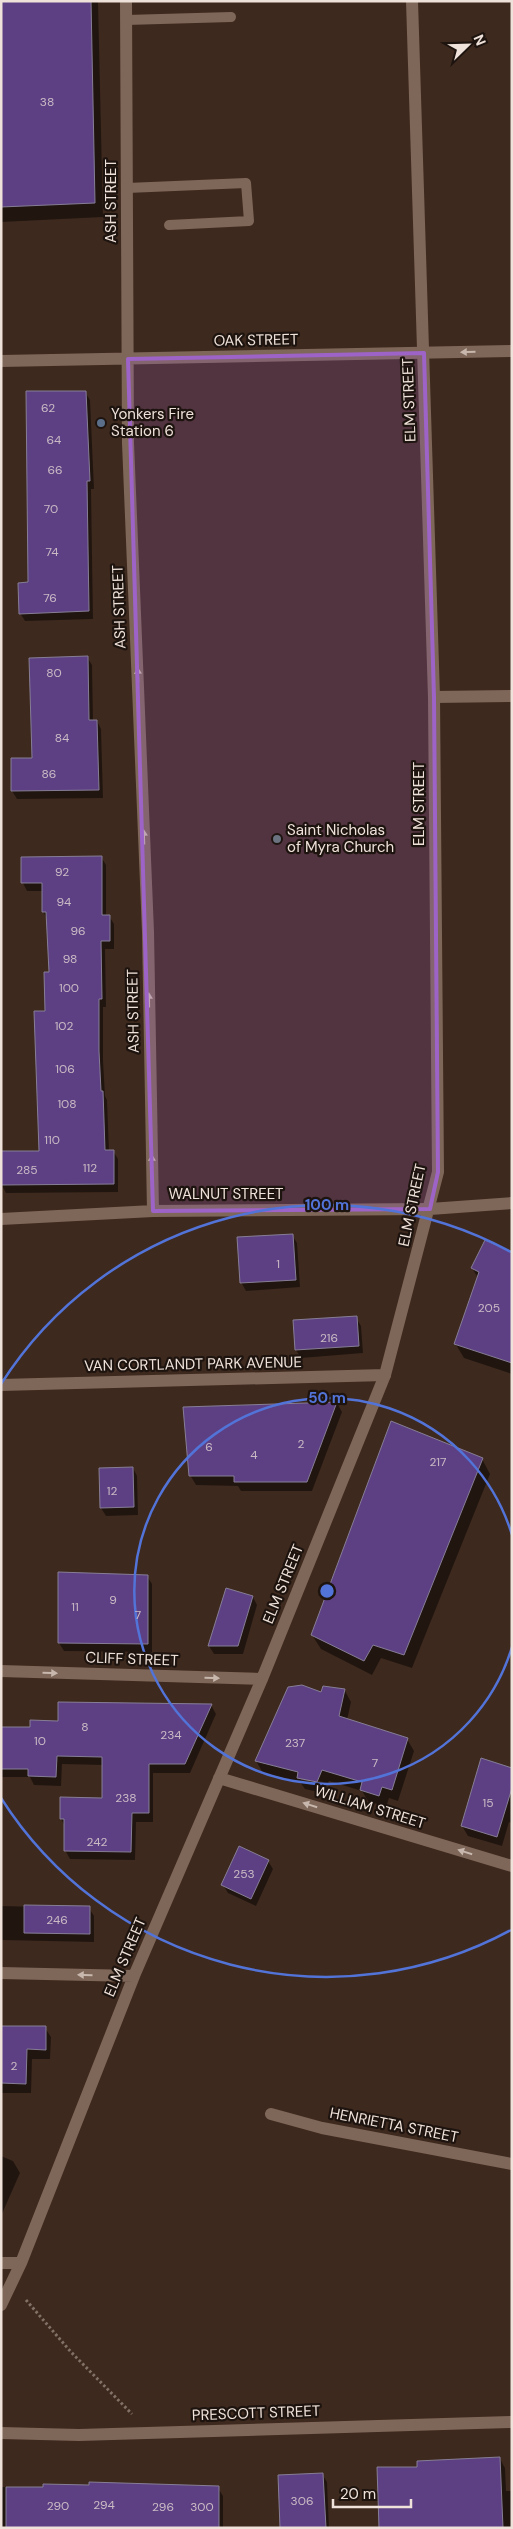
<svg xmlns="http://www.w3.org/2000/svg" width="513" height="2529" viewBox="0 0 513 2529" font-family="'DM Sans',sans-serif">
  <rect width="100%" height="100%" fill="#3e291e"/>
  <!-- shadow -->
  <path fill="#0007" fill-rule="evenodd" d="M1 1H98L103 217 1 222Z
    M85 392 90 400 94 489H91L93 619 25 621 20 613Z
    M87 657 92 665 93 721H97L101 729 103 798 17 799 12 791 33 759Z
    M101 857 106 865V916H109L114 924V949H105L106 1007H103V1060L105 1096 107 1100 109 1151H113L118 1159V1192L6 1193 2 1185 40 1152 46 1012 50 974 47 919 43 911V891H27L23 883Z
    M292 1235 297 1243 300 1287 246 1291 241 1282Z
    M512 1253V1374L464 1358 455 1343 478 1278 472 1268Z
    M356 1318 361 1326 363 1353 301 1358 296 1350Z
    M337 1403 342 1412 312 1491H241L238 1486 196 1485 190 1475Z
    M482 1459 490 1474 412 1668 381 1658 372 1675 321 1649 312 1635Z
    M133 1468 137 1476 138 1515 106 1516 101 1508Z
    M59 1574 147 1576 152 1584V1652L64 1651 59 1643Z
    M227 1590 253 1597 257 1605 243 1654H214L209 1646Z
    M288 1689 322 1694 345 1691 351 1702 347 1720 407 1739 414 1751 398 1801 389 1798 386 1807 368 1801 362 1791 329 1781 323 1793 305 1789 300 1782 263 1773 256 1761ZM301 1777 323 1782 322 1785 301 1780Z
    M211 1705 216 1714 190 1773H153V1822H136L135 1860 70 1859 65 1850V1826L61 1819 104 1799 103 1765 62 1764 61 1786 34 1785 30 1777H1V1728H31Z
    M512 1769V1823L509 1822 502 1846 468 1836 462 1826Z
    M268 1861 273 1869 256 1906 228 1893 223 1885Z
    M1 1906 89 1908 94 1916V1942L1 1940Z
    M1 2027 45 2028 51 2037 50 2059H32L31 2093H1Z
    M1 2156 13 2161 20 2173 1 2216Z
    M500 2459 505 2468 506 2491H512V2528H380L418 2468Z
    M322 2474 327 2482 329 2528H282Z
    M1 2487 218 2488 223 2496V2528H1Z"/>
  <!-- building -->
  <path fill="#5d4084" stroke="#867e95" d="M1 1H91L95 203 1 207Z
    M26 391H86L90 481H87L89 611 19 614 18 583 28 582Z
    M88 656 89 720H97L99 790 11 791V758H32L29 658Z
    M102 856V915H110V941H101L102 999H99V1051L101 1091H103L105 1150H114V1184L1 1185V1151H39L34 1011H45L44 972H49L46 912H42V883H21V857Z
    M293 1234 296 1280 240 1283 237 1237Z
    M485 1240 512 1252V1363L454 1344 479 1272 471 1268Z
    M357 1316 359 1346 295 1350 293 1320Z
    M337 1402 307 1482H234V1476H189L183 1407Z
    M391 1421 483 1458 404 1655 373 1645 364 1661 311 1635Z
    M133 1467 134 1507 100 1508 99 1468Z
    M58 1572 148 1575V1644L58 1643Z
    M226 1588 253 1596 238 1646H208Z
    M302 1685 321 1692 323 1686 345 1689 339 1716 408 1738 392 1790 382 1787 379 1796 360 1790 362 1782 322 1770 317 1782 297 1778 298 1772 255 1761 288 1687Z
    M58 1702 212 1704 185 1764H149V1813H132L131 1852 64 1851V1819H60V1797L102 1798V1757L57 1756 56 1777 28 1776V1769H1V1727H30V1720L58 1721Z
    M481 1758 512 1768V1788L497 1837 461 1826Z
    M239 1846 269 1860 251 1899 221 1885Z
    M24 1905 90 1906V1934L24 1933Z
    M1 2026H46V2050L27 2049 26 2084 1 2083Z
    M500 2457 503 2528H379L377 2467H417V2461Z
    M323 2473 326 2528H280L278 2475Z
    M89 2482 219 2486V2528H6V2487H43V2484L89 2485Z"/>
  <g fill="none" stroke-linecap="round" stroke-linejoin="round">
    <!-- path -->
    <path stroke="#827167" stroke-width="3" stroke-dasharray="2.5 2.5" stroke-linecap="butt" d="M26 2300 71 2352 132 2414"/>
    <!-- lane -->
    <path stroke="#7e6659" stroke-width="10" d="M126 20 231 17
      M127 188 246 183 249 221 169 225"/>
    <!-- street -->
    <path stroke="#7e6659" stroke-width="12" d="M126 1 128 443 148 932 153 1211
      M1 361 512 351
      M434 697 512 696
      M1 1219 153 1211 430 1209
      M1 1671 262 1679
      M219 1778 512 1866
      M1 1973 134 1976
      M271 2114 322 2128 512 2164
      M1 2263H21
      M1 2305 21 2263 134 1976 262 1679 385 1375
      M1 2433 79 2435 512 2422"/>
    <!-- secondary -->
    <path stroke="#7e6659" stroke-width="12" d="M430 1209 512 1203
      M1 1385 385 1375 438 1172 434 697 412 1"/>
  </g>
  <!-- one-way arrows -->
  <defs><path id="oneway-solid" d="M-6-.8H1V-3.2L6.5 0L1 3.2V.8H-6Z" transform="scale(1.25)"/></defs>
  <g fill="#c7b7ad">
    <use href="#oneway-solid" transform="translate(468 352) rotate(179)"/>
    <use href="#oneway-solid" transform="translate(138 675) rotate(-92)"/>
    <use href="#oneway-solid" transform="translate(144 837) rotate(-92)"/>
    <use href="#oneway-solid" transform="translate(149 1000) rotate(-91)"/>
    <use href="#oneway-solid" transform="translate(152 1162) rotate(-91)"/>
    <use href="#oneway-solid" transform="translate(50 1673) rotate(2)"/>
    <use href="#oneway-solid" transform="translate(212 1678) rotate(2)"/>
    <use href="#oneway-solid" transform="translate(310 1805) rotate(-163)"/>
    <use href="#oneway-solid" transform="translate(465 1852) rotate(-163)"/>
    <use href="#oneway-solid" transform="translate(85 1975) rotate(-179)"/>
  </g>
  <!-- marked area -->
  <path fill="#9e63c7" fill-opacity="0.2" stroke="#9e63c7" stroke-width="4" stroke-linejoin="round" d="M424 353 434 697 438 1172 430 1209 153 1211 128 359Z"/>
  <!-- distance rings -->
  <g fill="none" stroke="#5273d8" stroke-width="2.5">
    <path d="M512 1647A193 193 0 1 1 512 1535"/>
    <path d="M511 1930A386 386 0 0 1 1 1798M1 1384A386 386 0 0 1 511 1252"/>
  </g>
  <!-- markers -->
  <circle fill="#5c6f8a" stroke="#1e140f" stroke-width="2" cx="101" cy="423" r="5"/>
  <circle fill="#6b7280" stroke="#1e140f" stroke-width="2" cx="277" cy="839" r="5"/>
  <g text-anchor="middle" stroke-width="4.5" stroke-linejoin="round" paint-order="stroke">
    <!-- number labels -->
    <g font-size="12" fill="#cabac4">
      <text x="47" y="106">38</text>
      <text x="48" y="412">62</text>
      <text x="54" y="444">64</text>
      <text x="55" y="474">66</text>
      <text x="51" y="513">70</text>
      <text x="52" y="556">74</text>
      <text x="50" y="602">76</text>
      <text x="54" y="677">80</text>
      <text x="62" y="742">84</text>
      <text x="49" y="778">86</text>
      <text x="62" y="876">92</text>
      <text x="64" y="906">94</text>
      <text x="78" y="935">96</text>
      <text x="70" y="963">98</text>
      <text x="69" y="992">100</text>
      <text x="64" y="1030">102</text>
      <text x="65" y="1073">106</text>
      <text x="67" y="1108">108</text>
      <text x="52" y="1144">110</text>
      <text x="90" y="1172">112</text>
      <text x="27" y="1174">285</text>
      <text x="278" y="1268">1</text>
      <text x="489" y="1312">205</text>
      <text x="329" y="1342">216</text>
      <text x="301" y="1448">2</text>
      <text x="209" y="1451">6</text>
      <text x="254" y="1459">4</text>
      <text x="438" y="1466">217</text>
      <text x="112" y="1495">12</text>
      <text x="113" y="1604">9</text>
      <text x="75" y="1611">11</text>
      <text x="138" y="1619">7</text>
      <text x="85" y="1731">8</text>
      <text x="171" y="1739">234</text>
      <text x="40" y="1745">10</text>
      <text x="295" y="1747">237</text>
      <text x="375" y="1767">7</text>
      <text x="126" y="1802">238</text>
      <text x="488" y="1807">15</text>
      <text x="97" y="1846">242</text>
      <text x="244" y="1878">253</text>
      <text x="57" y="1924">246</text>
      <text x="14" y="2070">2</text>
      <text x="302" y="2505">306</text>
      <text x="104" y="2509">294</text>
      <text x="58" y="2510">290</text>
      <text x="163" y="2511">296</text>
      <text x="202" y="2511">300</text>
    </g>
    <!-- street labels -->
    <g font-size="15" fill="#efe2da" stroke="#1e140f">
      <text transform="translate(111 201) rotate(-90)" y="5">ASH STREET</text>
      <text transform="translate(256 340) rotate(-1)" y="5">OAK STREET</text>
      <text transform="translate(409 400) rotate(-92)" y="5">ELM STREET</text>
      <text transform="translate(119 607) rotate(-92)" y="5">ASH STREET</text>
      <text transform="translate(419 804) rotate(-90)" y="5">ELM STREET</text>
      <text transform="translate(133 1011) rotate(-91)" y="5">ASH STREET</text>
      <text x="226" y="1199">WALNUT STREET</text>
      <text transform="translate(412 1205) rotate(-78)" y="5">ELM STREET</text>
      <text transform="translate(193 1364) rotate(-1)" y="5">VAN CORTLANDT PARK AVENUE</text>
      <text transform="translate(283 1584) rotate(-68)" y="5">ELM STREET</text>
      <text transform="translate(132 1659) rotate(2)" y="5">CLIFF STREET</text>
      <text transform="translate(370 1807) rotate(17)" y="5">WILLIAM STREET</text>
      <text transform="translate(125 1957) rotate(-67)" y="5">ELM STREET</text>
      <text transform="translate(394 2125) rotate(11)" y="5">HENRIETTA STREET</text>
      <text transform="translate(256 2413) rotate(-2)" y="5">PRESCOTT STREET</text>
    </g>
    <!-- poi labels -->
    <g font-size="15" fill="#efe2da" stroke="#1e140f" text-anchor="start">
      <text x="111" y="419">Yonkers Fire<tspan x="111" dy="17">Station 6</tspan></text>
      <text x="287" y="835">Saint Nicholas<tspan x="287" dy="17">of Myra Church</tspan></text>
    </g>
  </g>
  <circle cx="327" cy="1591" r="8" fill="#5273d8" stroke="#1e140f" stroke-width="2.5"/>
  <g font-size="15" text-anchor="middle" font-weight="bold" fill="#5273d8" stroke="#1e140f" stroke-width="4.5" stroke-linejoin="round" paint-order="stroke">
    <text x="327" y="1210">100 m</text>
    <text x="327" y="1403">50 m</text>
  </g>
  <!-- border -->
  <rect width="513" height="2529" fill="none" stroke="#efe2da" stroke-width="5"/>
  <!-- north arrow -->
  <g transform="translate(468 45) rotate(67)" stroke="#1e140f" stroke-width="4" paint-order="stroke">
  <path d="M0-4L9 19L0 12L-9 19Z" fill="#efe2da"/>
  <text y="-8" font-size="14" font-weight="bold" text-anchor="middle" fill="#efe2da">N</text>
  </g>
  <!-- scale -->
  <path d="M333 2499v8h78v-8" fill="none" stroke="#efe2da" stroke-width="2.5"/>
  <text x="340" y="2499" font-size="15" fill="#efe2da" stroke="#1e140f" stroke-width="4" paint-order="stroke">20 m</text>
</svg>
